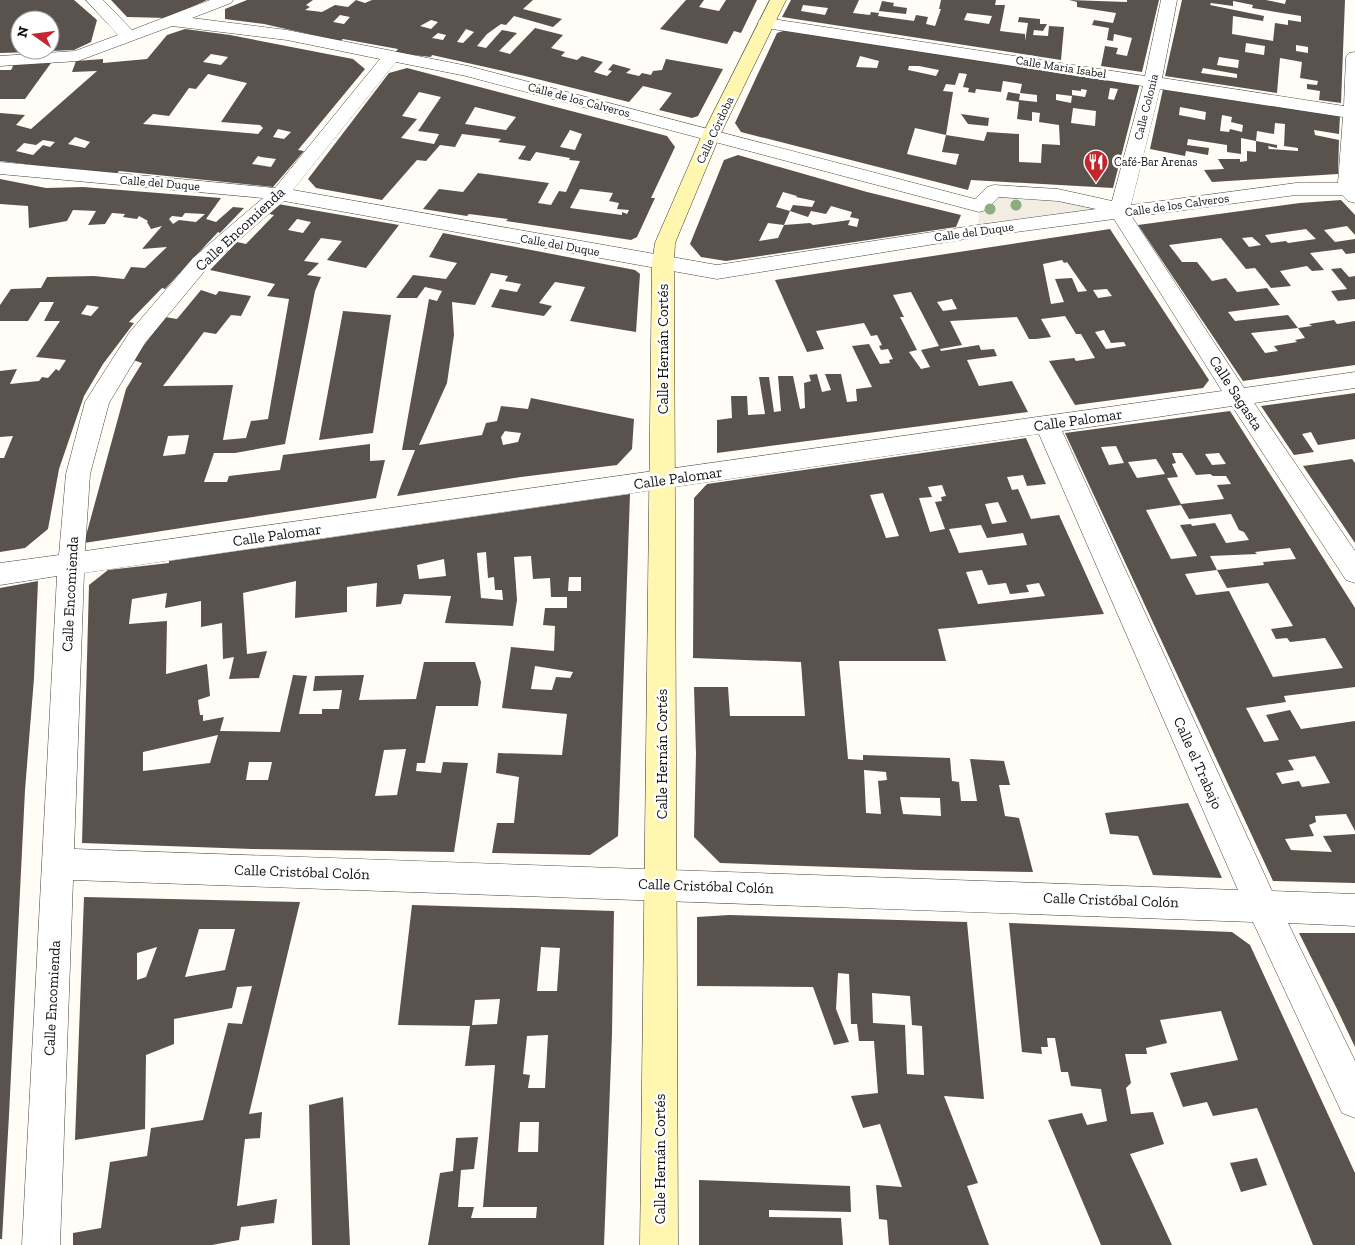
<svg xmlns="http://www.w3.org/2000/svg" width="1355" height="1245" viewBox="0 0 1355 1245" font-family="'Zilla Slab',serif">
  <rect width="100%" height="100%" fill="#fffdf5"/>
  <!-- plaza -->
  <path fill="#f1ede2" d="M994 191 1048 194 1119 212 978 231 979 206Z"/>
  <!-- building -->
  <path fill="#5a524d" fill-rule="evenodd" d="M0 0H74L97 20 91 42 74 50 50 51V20H20V50H34V52L0 53Z
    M111 0H207L167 18 127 17Z
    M247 0H313L306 5 310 7 305 10 322 12 335 5 348 7 356 0 365 3 372 0H533L523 9 562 19 553 27 514 16 506 25 501 24 487 34 477 46 486 48 502 30 517 33 499 51 510 54 535 28 563 35 551 48 565 52 561 56 577 60 582 56 603 62 594 72 607 76 612 71 608 70 613 64 631 69 626 73 639 76 642 73 651 75 653 71 662 70 666 59 723 69 698 116 692 118 659 110 672 93 643 86 629 102 525 76 432 55 431 57 395 53 398 49 343 39 340 41 264 24 225 19V9ZM340 15 350 17 344 24 333 22ZM431 20 438 22 431 29 420 26ZM466 29 474 32 463 43 457 42ZM438 33 446 35 443 40 432 38Z
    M686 0H704L699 7 719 11 726 0H757L741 33 734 31 727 44 660 29Z
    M791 0H859L853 13 870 15 871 12 879 13 878 16 914 21 916 15 928 17 926 24 935 26 941 9H939L941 0H996L995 5H1005L1000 31 1025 34V41L1028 23 1018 22 1019 17 1040 19V24H1047L1043 31 1034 30 1033 35 1048 36 1049 26 1064 27 1061 60 782 17ZM803 5 828 8 825 15 801 11ZM967 13 992 16 989 24 964 20Z
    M1069 0 1127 2V0H1159L1142 72 1101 66 1105 46 1118 48 1116 54 1127 56 1132 38 1114 34 1113 41 1107 40 1109 28 1092 25 1094 20 1113 23 1116 13 1077 7V2Z
    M1182 0H1266L1285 4 1286 0H1345L1341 103 1319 100 1320 91 1307 89V84L1317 85 1318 81 1300 78 1302 62 1280 58 1277 93 1165 76ZM1233 1 1253 5 1252 8 1301 16V22L1288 20V25L1275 23 1273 41 1232 34 1233 16 1263 21 1264 16 1210 5 1211 3 1233 6ZM1246 43 1265 46 1264 55 1245 52ZM1296 45 1308 47V53L1296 51ZM1219 57 1239 60 1238 68 1217 65ZM1203 68 1237 74V78L1201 73Z
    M882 1 894 3 893 6 907 8 906 14 879 11Z
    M185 29 230 35 353 59 365 69 298 150 304 151 273 187 119 171 115 175 0 161V113L25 115 16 125 31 129 97 71 72 72 76 61 103 59V63L147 59 167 35ZM211 54 228 57 221 65 203 62ZM208 74 247 83 221 122 260 125 263 128 258 134 143 124 153 114 169 116 189 88 196 89ZM278 129 291 132 284 139 273 137ZM75 137 90 142 85 148 68 144ZM43 140 55 142 50 147 43 145 33 155 16 151 24 143 36 145ZM258 156 261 157 276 159 271 167 252 164Z
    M789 29 1140 83 1113 188 971 180 968 190 741 132 735 123 777 33ZM860 56 879 61 877 68 856 67ZM909 66H919L939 70 936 76 908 70ZM959 73 967 74 963 87 969 88 968 92 975 93 976 89 1001 92 1003 81 1022 84 1020 93 1037 95V102L1019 100 1020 94 1008 92 1006 100 1019 102 1017 119 1032 121V112L1040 113 1039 122 1059 125 1060 145 1042 144 1041 163 1019 162V134L987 132 984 141 946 135 953 92 943 91 946 84 955 85ZM1110 88 1118 89 1114 100 1108 99ZM1081 89 1087 90 1085 97 1072 95V90L1081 91ZM1056 94 1072 96 1071 103 1056 100ZM1073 108 1096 111 1095 126 1071 123ZM915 128 946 135 942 152 959 154 956 165 907 154Z
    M51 63 25 99H0V70H11L14 64Z
    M407 68 667 136 675 147 651 198H655L637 237 631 240 506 221 508 219 469 214 467 216 423 209 439 189 463 192 478 173 549 183 538 203 551 205 559 191 566 192 580 161 569 160 570 158 536 152 530 161 518 159 526 146 498 142 501 139 462 134 455 147 440 145 426 161 417 160 382 200 316 188 308 179 389 73ZM419 92 441 97 418 131 439 134 434 144 401 138 417 119 402 116ZM475 107 512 116 516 117 506 130 465 124ZM570 130 582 134 575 150 560 147ZM580 189 613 193 609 201 619 203 617 209 629 210 627 214 622 212V215L570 208Z
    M1163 89 1340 116 1339 134 1314 130 1315 135 1339 140 1338 174 1212 182 1204 170 1224 169 1218 159H1240V162L1247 161V151L1256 152V141L1277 145V148L1268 146 1269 149 1298 151V148L1284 146 1285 124 1275 123 1274 134 1257 131 1256 141 1241 138V154L1227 152V145L1188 139 1187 145 1209 148 1208 155 1186 151 1185 156 1150 149ZM1180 107 1206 112 1205 120 1179 115ZM1222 115 1232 117 1231 122 1243 125 1242 132 1230 129 1229 132 1220 131Z
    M961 114 989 118 988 126 968 124Z
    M738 155 867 192 961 215 956 227 726 261 701 257 690 244 724 160ZM783 192 797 196 796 197 815 201 812 207 793 205 790 211 808 217 811 211 826 214 831 206 852 212 850 217 859 219 857 227 848 225 850 220 813 225 810 223 784 225 778 238 759 241 768 223 784 225 790 211 776 207Z
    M0 179 46 188 83 187 221 198 206 219 216 222 233 207 244 208 220 233 218 232 165 289 162 288 129 322 134 323 103 364 84 396 59 469 48 529 25 548 0 552V458H4L13 436 0 437V371L17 369 10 384 39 381 42 377 48 378 56 369 59 371 66 360 36 357 60 321H44L54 302H40L28 321H0V305L11 289 41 288 47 277 94 276 124 279 131 267 145 268 167 247 142 249 162 226 151 229 147 222 148 221 139 216 137 219 123 217 125 214 112 213 105 224 88 225 96 211 73 210 67 221 29 228 28 206 0 204ZM185 213 205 214 196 222 179 220 173 224 169 219 172 216 182 217ZM87 305 99 307 91 316 81 314Z
    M1341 200 1355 215V235L1347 226 1324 230 1335 242 1355 239V253L1346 254 1342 249 1310 253 1324 270 1312 271 1307 266 1280 271 1291 286 1271 288 1255 268 1246 269 1221 238 1169 245 1182 262H1197L1212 281 1226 278 1237 292 1267 288 1280 305 1228 312 1235 321 1288 315 1298 328 1251 333 1265 353 1278 351 1274 346 1297 342 1295 340 1305 338 1298 328 1312 326 1309 324 1334 320 1337 324 1355 321V365L1243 381 1138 225 1300 203ZM1306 229 1316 239 1288 243 1286 241 1271 243 1265 235ZM1252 237 1261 245 1249 247 1242 238Z
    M278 204 399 225 366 268 327 260 342 241 321 238 304 261 319 263 307 275 321 277 315 291 285 444 235 453H214L204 482H227L229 476 280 470 283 455 370 444V461L385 460 376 498 84 543 126 389 142 363 133 360 165 317 177 319 201 290 216 295 219 291 251 296 241 316 231 315 216 334 204 332 163 386 233 385 223 440 246 438 251 421 268 419 289 299 267 296 275 284 210 270 237 242 246 244 274 215 269 214ZM297 219 311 222 303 233 288 230ZM189 435 185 454 163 456 168 436Z
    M1110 229 1209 380 1203 388 1075 405 1049 361 1074 358 1076 361 1095 358 1081 334H1076L1065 316 1041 319 1051 337 1036 339H1029L1017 317 950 321 962 345 940 349 941 351 979 345 981 350 994 349 997 356 967 360 979 386 1012 381 1028 412 717 453V420L732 418 731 396H747L748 415 765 414 759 377H769L774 412 781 411 778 376H793L800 409 805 408 804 383 811 381 809 375 817 374 822 392 831 390 825 374H841L847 402 857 401 856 389 872 387 852 346 869 344 880 364 890 363 889 360 893 359 888 349 881 350 879 346 882 345 877 335 871 336 864 323 816 331 824 349 807 352 775 280ZM1062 260 1064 263 1067 262 1087 291 1078 292 1072 278 1055 279 1064 302 1051 304 1043 264ZM1107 289 1112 296 1098 298 1093 290ZM911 292 939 346 921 350 930 367 921 369 909 352 917 350 900 317H904L893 295ZM952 299 957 309 943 311 937 302ZM1104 330 1111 343 1124 342 1126 346 1106 349 1095 332Z
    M443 233 635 270 640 274 636 332 570 321 585 287 555 282 539 303 552 306 544 316 491 307 500 289 517 292 521 284 505 281 508 276 491 273 475 305 452 302 454 335 447 383 419 445 482 435 486 423 497 421 501 406 528 409 531 398 634 419 632 449 617 465 521 477 397 496 415 450H402L429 299 437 301 442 291 425 287 417 298H396L413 275 446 279 457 263 429 257ZM505 431 521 433 518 442 503 445 501 437Z
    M1341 268 1349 277 1355 276V299L1338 301 1331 291 1347 289 1331 269Z
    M343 311 391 315 373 433 319 440Z
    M1355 393V439L1318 445 1311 432 1302 434 1314 452 1294 455 1261 406Z
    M1230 411 1355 608V687L1284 696 1286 702 1246 708 1264 742 1279 740 1266 715 1290 710 1301 729 1355 721V831L1346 814 1315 816 1316 822 1309 825 1314 836 1285 839 1291 850 1332 852 1323 836 1355 834V883L1273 881 1065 433ZM1116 446 1124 463 1109 465 1101 447ZM1172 453H1182L1196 475 1210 474 1213 476H1226L1231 484 1217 485 1224 499 1181 504 1167 478 1178 477 1172 464 1176 463ZM1219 453 1226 464 1212 465 1205 454ZM1156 459 1165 474 1137 478 1128 462ZM1181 505 1189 519 1231 514 1239 530 1244 532 1249 540 1226 543 1215 523 1192 526 1191 524 1180 525 1197 556 1171 559 1146 510ZM1290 548 1296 559 1263 562 1264 565 1217 570 1210 556 1257 554 1255 552ZM1217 570 1227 588 1268 583 1293 626 1271 629 1276 639 1287 638 1290 642 1325 638 1343 668 1273 677 1229 591 1196 595 1185 574ZM1315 756 1330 783 1302 787 1299 781 1282 784 1276 773 1294 770 1288 760Z
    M1026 438 1046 484 1027 486 1023 475 1007 477 1012 490 1018 489 1031 519 1059 515 1104 614 938 629 946 661H839L848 759 863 760V755L950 758 952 781 959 782 961 801H977L970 759 1004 761 1010 785H999L1005 816 1019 818 1033 872 920 870 720 863 694 837 696 754 694 687H728L730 716H805L801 662 693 658 694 498 707 484ZM942 485 946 496 941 497 942 501 935 502 945 529 930 532 919 498 932 497 928 487ZM883 493 899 536 886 538 870 495ZM998 502 1007 522 992 524 985 504ZM981 525 987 538 1023 533 1027 545 959 553 949 529ZM982 570 988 585 1006 583 1010 594 1029 592 1026 585 1039 583 1045 596 978 604 966 572ZM864 770 886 772 887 780 878 781 881 814 866 813ZM900 797 940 798 941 816 903 814Z
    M1352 459 1355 463V543L1303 466Z
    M630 494 618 836 590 855 492 853 497 823H514L519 777 496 773 498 753 562 755 567 714 502 708 511 647 554 651 555 626 543 625 545 608H567V597H551L550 578 533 579 531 556 514 557 517 600 513 626 445 623 451 596 404 594 401 604 376 607 377 583 347 587V612L295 618 296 581 243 593 247 654 267 651 259 678 229 679 234 657 223 659 222 623 201 627V601L165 608 167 593 132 599 129 624 167 621 166 674 207 664 210 696 198 700 200 715H203V721L224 717 220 731 280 732 293 675 307 676 299 714H322V709H339L342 690 313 691 315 676 364 675 359 700 416 699 424 662H475L481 682 478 706H436L425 763H417L416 771 441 773 443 762 468 763 454 852 252 849 82 843 89 585 108 570 169 563V561ZM486 552 488 578 494 577 495 590H502L503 600 481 598 477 553ZM444 559 446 576 419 579 417 565ZM569 577H581V591H568ZM535 666 573 672 570 678 556 677 552 690 531 689ZM218 735 210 763 143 771V752ZM406 749 397 795 375 796 384 750ZM249 762H272L268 780H246Z
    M38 581 34 678 25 790 9 1115 2 1239H0V588Z
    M1188 803 1222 878 1153 875 1138 836 1110 834 1105 813Z
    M84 897 300 902 249 1114 262 1112 260 1138 245 1139 237 1206 277 1199 274 1223 241 1227 239 1240 212 1245H73V1233L101 1228 110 1162 147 1156 151 1128 203 1120 228 1023 242 1024 252 986 237 987 232 1008 174 1019V1044L146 1055 145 1129 75 1140ZM199 929H235L225 970 185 977ZM157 947 146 977 137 980V953Z
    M412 905 614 911 612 1034 604 1245H428L440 1173 453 1171 456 1138 478 1137 474 1169 461 1170 458 1207H474L471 1218H536L537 1207H483L495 1065 465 1066 470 1026 398 1025ZM541 947 560 948 557 991H537ZM500 999 497 1024 472 1025 475 1000ZM548 1035 545 1088H528L530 1075 523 1074 527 1036ZM520 1122H539L538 1152H518Z
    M729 915 967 922 984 1099 944 1096 978 1183 967 1186 989 1245H889L887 1220 879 1219 876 1185 902 1187 880 1124 863 1128 851 1096 878 1093 874 1041H859L857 1024H851L849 974 838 973 836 1009 849 1042 834 1045 813 987 697 986V917ZM872 993 910 996 912 1025 922 1026 924 1075 907 1074 905 1025 873 1023Z
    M1009 923 1232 932 1250 945 1355 1173V1245H1313L1257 1108 1213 1116 1207 1102 1183 1107 1170 1073 1238 1060 1221 1011 1160 1020 1167 1043 1146 1048 1147 1054H1125L1131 1083 1126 1088 1131 1114 1153 1112 1164 1144 1130 1154 1172 1245H1101L1048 1120 1082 1113 1087 1125 1107 1121 1101 1089 1071 1086 1068 1072H1061L1055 1038H1047L1048 1047H1041L1042 1054 1022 1052Z
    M1299 933H1355V1047L1337 1009Z
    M343 1097 350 1245H312L309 1105Z
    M1257 1158 1267 1185 1241 1192 1230 1163Z
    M699 1180 850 1186 851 1212 769 1210V1217L841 1218 843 1245H699Z"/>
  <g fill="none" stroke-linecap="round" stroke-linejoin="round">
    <defs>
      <path id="minor" d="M86 0H103L132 30 210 0H233L231 3 192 18 287 30 468 66 975 199 987 187 994 185 1058 189 1112 201 1143 86 766 28 760 27 758 23 760 19 766 18 1145 76 1161 0H1177L1162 78 1344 106 1346 57 1349 53 1355 52V203L1348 201 1342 195H1296L1132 217 1244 388 1355 372V388L1254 403 1355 551V583L1346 580 1232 406 1062 431 1272 891 1355 894V926L1288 923 1355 1061V1118L1342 1113 1253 922 73 880 60 1245H22L57 576 0 585V563L59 555 66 474 85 402 129 333 193 258 263 198 0 174V162L275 188 380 59 287 40 172 26 78 61 0 66V56L75 51 118 35ZM396 62 466 76 979 212 986 210 999 197 1058 201 1096 209 978 225 717 265 293 190ZM1160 89 1343 117 1338 183H1296L1131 205ZM284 201 717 279 978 237 1114 219 1222 391 85 551 90 474 109 403 145 343 207 268ZM1039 434 1238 890 74 849 84 573Z"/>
      <path id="secondary" d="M770 0H786L720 135 675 243 674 263 678 1245H640L652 263 655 243 702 135Z"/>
    </defs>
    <!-- minor casing -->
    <use href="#minor" stroke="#444" stroke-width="1"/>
    <!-- secondary casing -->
    <use href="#secondary" stroke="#333" stroke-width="1"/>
    <!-- minor -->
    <use href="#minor" fill="#fff" fill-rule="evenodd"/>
    <!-- secondary -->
    <use href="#secondary" fill="#fff6b0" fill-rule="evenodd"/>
  </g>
  <!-- trees -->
  <g fill="#8dad7f">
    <circle cx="1016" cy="205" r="5.5"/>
    <circle cx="990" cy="209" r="5.5"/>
  </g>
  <!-- icons -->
  <defs>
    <symbol id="restaurant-pin" viewBox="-11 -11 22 30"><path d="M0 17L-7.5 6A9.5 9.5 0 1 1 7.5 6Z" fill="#c4262e" stroke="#fff"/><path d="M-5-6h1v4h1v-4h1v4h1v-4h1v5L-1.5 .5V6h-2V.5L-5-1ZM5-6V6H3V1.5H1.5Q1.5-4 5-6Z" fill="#fff"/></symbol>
  </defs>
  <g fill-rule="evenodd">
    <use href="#restaurant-pin" x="1082" y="148" width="28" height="38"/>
  </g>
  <g text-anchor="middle" stroke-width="5" stroke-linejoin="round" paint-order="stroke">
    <!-- far-street labels -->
    <g font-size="12" fill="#111" stroke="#fff">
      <text transform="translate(1061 67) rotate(9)" y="4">Calle Maria Isabel</text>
      <text transform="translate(579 100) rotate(15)" y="4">Calle de los Calveros</text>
      <text transform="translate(1146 107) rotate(-76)" y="4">Calle Colonia</text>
      <text transform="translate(715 130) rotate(-65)" y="4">Calle Córdoba</text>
      <text transform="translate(160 183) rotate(5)" y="4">Calle del Duque</text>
      <text transform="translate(1177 205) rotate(-8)" y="4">Calle de los Calveros</text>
      <text transform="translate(974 232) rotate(-8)" y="4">Calle del Duque</text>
      <text transform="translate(560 245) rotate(10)" y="4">Calle del Duque</text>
    </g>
    <!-- far-poi labels -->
    <g font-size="12" fill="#111" stroke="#fff" text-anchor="start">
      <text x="1114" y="166">Café-Bar Arenas</text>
    </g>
    <!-- street labels -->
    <g font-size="15" fill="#111" stroke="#fff">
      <text transform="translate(240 229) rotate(-43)" y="5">Calle Encomienda</text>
      <text transform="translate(663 349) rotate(-90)" y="5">Calle Hernán Cortés</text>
      <text transform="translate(1236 393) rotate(57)" y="5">Calle Sagasta</text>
      <text transform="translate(1078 420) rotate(-8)" y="5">Calle Palomar</text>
      <text transform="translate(678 478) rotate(-8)" y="5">Calle Palomar</text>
      <text transform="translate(277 535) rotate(-8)" y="5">Calle Palomar</text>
      <text transform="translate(70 594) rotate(-87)" y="5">Calle Encomienda</text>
      <text transform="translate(662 754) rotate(-90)" y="5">Calle Hernán Cortés</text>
      <text transform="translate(1198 763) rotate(66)" y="5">Calle el Trabajo</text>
      <text transform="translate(302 872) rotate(2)" y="5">Calle Cristóbal Colón</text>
      <text transform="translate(706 886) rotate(2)" y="5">Calle Cristóbal Colón</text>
      <text transform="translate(1111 900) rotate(2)" y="5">Calle Cristóbal Colón</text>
      <text transform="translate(52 998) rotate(-87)" y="5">Calle Encomienda</text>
      <text transform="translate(660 1159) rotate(-90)" y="5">Calle Hernán Cortés</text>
    </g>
  </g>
  <!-- north arrow -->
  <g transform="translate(35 35) rotate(284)"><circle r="24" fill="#ffffff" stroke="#a0a0a0"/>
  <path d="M0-4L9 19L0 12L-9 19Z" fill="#c4262e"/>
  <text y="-8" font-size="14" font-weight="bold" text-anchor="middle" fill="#111111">N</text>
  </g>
</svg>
